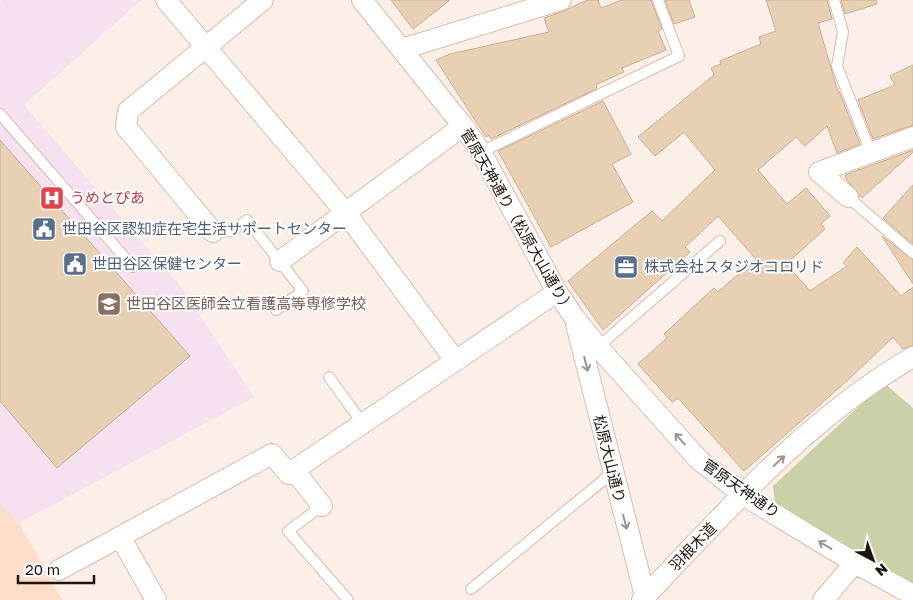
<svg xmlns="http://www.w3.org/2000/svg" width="913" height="600" viewBox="0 0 913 600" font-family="'Golos Text','Noto Sans JP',sans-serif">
  <rect width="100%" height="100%" fill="#fcefe7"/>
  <!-- built -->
  <path fill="#feddcb" d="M0 503 19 523 62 600H0Z"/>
  <!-- medical -->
  <path fill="#f5e1f0" d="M2 0H141L24 105 184 291 254 397 19 523 0 503V2Z"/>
  <!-- green -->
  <path fill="#cad1a8" d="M884 383 913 408V585L775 503 773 486Z"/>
  <!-- building -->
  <path fill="#e8d0b4" stroke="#c6af94" d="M391 0H450L413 29Z
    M587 0H598L601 8 622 0H651L662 29 658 31 666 50 622 68 624 72 597 84 596 89 491 139 489 135 486 137 436 60 450 54 549 32 544 18 564 11Z
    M665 0H689L695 17 674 24Z
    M766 0H827L832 19 818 23 838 92 839 91 860 144 837 153 827 126 805 146 796 137 758 170 787 204 806 188 830 216 821 224 825 229 786 264 810 291 847 266 843 263 857 247 901 296 913 287V345L903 349 893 337 848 380 744 471 678 398 672 402 638 364 667 338 664 334 714 288 718 292 756 259 718 216 685 247 690 252 603 330 568 281 652 211 662 221 715 170 684 132 655 156 638 137 714 75 711 68 721 64 720 61 761 44 759 37 776 31Z
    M841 0H876L877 4 845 14Z
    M913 65V125L873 139 858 100 895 85 890 76Z
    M603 101 631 154 612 164 633 202 551 247 498 151Z
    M0 140 190 356 57 468 0 401Z
    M913 150V152L862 198 847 180 845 175Z
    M913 185V244L883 218Z
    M882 236 913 260V284Z"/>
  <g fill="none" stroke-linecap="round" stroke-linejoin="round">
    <defs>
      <path id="lane" d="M834 0 843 32 837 66 871 153
        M0 114 133 267
        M481 152 679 56 658 0
        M848 197 913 253
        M213 232 232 231 247 220 303 291 276 310
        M598 347 720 241
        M329 377 363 424
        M322 506 288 531 348 600
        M471 589 612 473"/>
      <path id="street" d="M166 0 346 213 455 360
        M362 0 463 126 481 152 557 292 574 317 598 347 699 460 743 495 855 563 913 595
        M402 49 561 0
        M848 197 819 172 913 137
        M213 232 126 127 128 111 263 0
        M280 261 463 126
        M576 324 646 600
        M294 470 557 292
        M121 538 156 600
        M59 570 272 454 289 474 294 470 322 506
        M642 600C725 512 808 418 913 357
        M823 600 855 563"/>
    </defs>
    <!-- lane casing -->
    <use href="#lane" stroke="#dcbca9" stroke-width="12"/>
    <!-- street casing -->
    <use href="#street" stroke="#dcbca9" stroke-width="22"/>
    <!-- lane -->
    <use href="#lane" stroke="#fff" stroke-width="10"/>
    <!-- street -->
    <use href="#street" stroke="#fff" stroke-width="20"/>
  </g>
  <!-- one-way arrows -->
  <defs><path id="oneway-shaft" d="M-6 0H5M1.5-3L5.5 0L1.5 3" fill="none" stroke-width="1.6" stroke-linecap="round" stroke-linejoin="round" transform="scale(1.25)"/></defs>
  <g stroke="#9a9592">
    <use href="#oneway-shaft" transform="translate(586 364) rotate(76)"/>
    <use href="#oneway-shaft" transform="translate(680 439) rotate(-132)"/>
    <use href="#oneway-shaft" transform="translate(779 461) rotate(-43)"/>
    <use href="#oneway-shaft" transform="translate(625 522) rotate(75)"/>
    <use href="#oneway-shaft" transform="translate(825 545) rotate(-149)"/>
  </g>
  <!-- icons -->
  <defs>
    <symbol id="hospital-square" viewBox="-11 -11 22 22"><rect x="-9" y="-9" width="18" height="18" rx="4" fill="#e0444e" stroke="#fff"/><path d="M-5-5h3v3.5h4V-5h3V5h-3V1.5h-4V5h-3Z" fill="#fff"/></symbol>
    <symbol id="civic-square" viewBox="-11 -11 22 22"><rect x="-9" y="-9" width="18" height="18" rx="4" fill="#5c6f8a" stroke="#fff"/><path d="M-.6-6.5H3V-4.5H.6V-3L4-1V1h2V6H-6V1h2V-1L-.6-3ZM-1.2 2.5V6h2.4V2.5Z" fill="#fff"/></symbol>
    <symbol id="office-square" viewBox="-11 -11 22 22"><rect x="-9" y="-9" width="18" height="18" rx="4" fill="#5c6f8a" stroke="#fff"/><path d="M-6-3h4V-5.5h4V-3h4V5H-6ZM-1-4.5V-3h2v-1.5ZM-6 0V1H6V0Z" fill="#fff"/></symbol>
    <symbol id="school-square" viewBox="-11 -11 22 22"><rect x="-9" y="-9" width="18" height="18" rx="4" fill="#8d6e63" stroke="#fff"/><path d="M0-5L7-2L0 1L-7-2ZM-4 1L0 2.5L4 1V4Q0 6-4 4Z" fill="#fff"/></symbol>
  </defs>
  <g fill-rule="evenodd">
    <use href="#hospital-square" x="38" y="184" width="28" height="28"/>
    <use href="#civic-square" x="30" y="215" width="28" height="28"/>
    <use href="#civic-square" x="61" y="250" width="28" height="28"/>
    <use href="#office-square" x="612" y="253" width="28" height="28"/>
    <use href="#school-square" x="95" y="290" width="28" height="28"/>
  </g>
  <g text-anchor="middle" stroke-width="4" stroke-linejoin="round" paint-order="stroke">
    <!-- health labels -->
    <g font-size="15" fill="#be3a42" stroke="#fff" text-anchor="start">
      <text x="70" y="203">うめとぴあ</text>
    </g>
    <!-- street labels -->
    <g font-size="15" fill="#1e130c" stroke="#fff">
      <text transform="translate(517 221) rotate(60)" y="5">菅原天神通り（松原大山通り）</text>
      <text transform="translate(609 459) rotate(76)" y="5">松原大山通り</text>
      <text transform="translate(741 489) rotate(35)" y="5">菅原天神通り</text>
      <text transform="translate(693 547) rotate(-46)" y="5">羽根木道</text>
    </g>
    <!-- service labels -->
    <g font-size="15" fill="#4e5e75" stroke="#fff" text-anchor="start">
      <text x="62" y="234">世田谷区認知症在宅生活サポートセンター</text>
      <text x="92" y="269">世田谷区保健センター</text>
      <text x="644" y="272">株式会社スタジオコロリド</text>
    </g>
    <!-- education labels -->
    <g font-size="15" fill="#785e54" stroke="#fff" text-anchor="start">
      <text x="126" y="309">世田谷区医師会立看護高等専修学校</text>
    </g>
  </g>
  <!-- north arrow -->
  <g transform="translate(873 560) rotate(139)" stroke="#ffffff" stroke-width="4" paint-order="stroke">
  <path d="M0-4L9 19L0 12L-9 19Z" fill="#1e130c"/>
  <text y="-8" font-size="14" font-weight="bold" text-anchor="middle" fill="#1e130c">N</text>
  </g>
  <!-- scale -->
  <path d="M18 575v8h76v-8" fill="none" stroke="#1e130c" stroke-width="2.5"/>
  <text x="25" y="575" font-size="15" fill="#1e130c" stroke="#ffffff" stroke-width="4" paint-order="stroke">20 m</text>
</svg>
